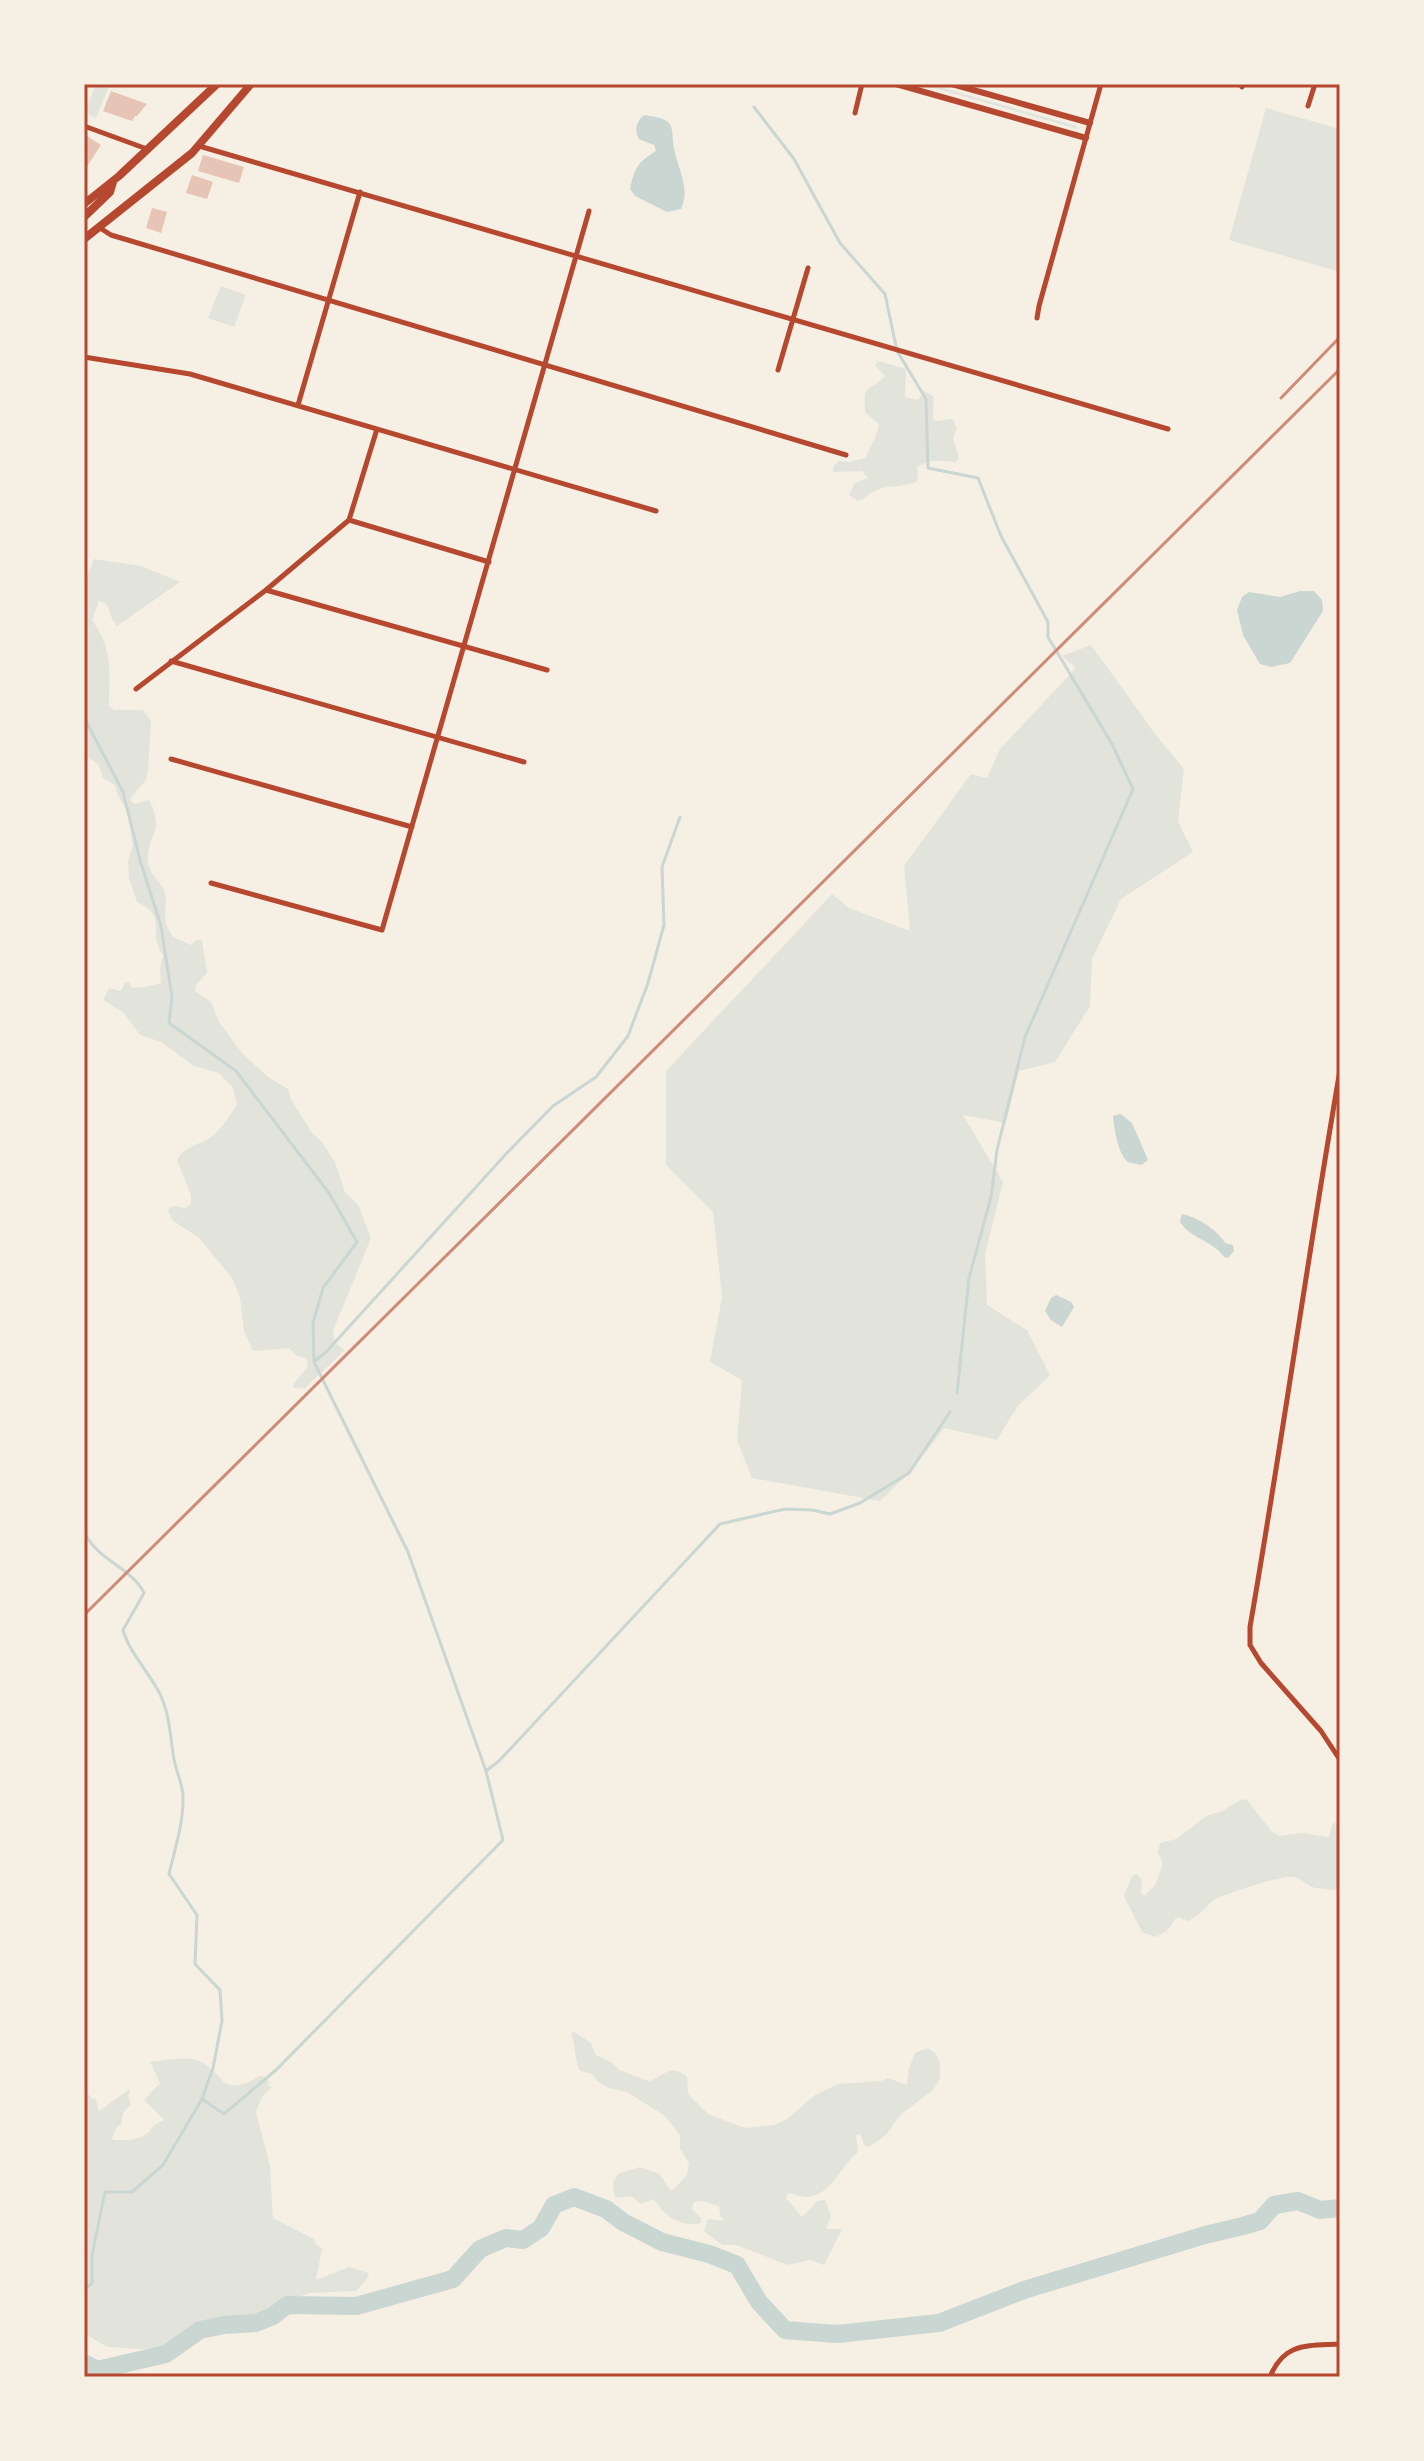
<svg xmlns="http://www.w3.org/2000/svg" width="1424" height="2461" viewBox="0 0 1424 2461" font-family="'Roboto Condensed',sans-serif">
  <rect width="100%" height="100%" fill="#f6efe4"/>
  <!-- green -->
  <path fill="#e2e4dc" d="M96 84H110L96 118 84 113Z
    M920 84H929L1077 126V129Z
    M1266 108 1340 129V272L1229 240Z
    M221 286 246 295 234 327 208 318Z
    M878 361 906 369 905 397 918 400 925 391 934 397 933 418 936 421 953 419 957 429 953 438 959 458 956 462C939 462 934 457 917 467L918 481C905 487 890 485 876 490 870 493 866 498 858 501L849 495 855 483 868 478 862 471 833 472 834 466 839 461 849 462 865 458 876 436 879 424 865 412C863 379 869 394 885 376L875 365Z
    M94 559 141 566 180 582 117 626 112 619 107 604 99 601 92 620C114 651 109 670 109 706L114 710H143L151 721 148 771 146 780 130 799 134 804 149 800C166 833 147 831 148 861 148 872 158 879 163 888 169 900 164 908 165 919 166 925 170 932 173 937L191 945 196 940H202L207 973 196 985 195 991 211 1002 219 1022 242 1053 268 1077 288 1089 291 1099 312 1133 322 1142 335 1162 345 1192 358 1205 371 1238 333 1331 335 1343 345 1350 305 1388H294L293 1385 308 1366 306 1359 296 1355 289 1348 253 1351 244 1331 240 1297 232 1278 199 1238 172 1220 168 1210 173 1206 186 1208 191 1204V1195L177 1160C183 1147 199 1145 211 1137 222 1129 229 1116 237 1105L233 1088 219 1073 194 1066 161 1042 140 1035 124 1013 103 1000 109 988 121 991 125 982H129L132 988 145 987 161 983 160 969 163 955C146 931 170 918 137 902L129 878 128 862 133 845 128 814 117 793 115 785 103 778 98 764 84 755V585Z
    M1091 645 1159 739 1184 769 1178 822 1193 852 1121 899 1092 959 1090 1006 1055 1062 1019 1071 1006 1123 963 1115 1003 1182 985 1254 987 1305 1027 1330 1050 1375 1017 1407 997 1440 944 1428 912 1470 880 1501 752 1478 737 1440 742 1380 710 1362 722 1297 713 1212 666 1165V1071L832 894 849 908 910 931 904 866 971 774 987 778 1000 749 1076 668 1062 656Z
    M1242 1799 1247 1800 1272 1832 1280 1836 1302 1833 1329 1837 1332 1824 1340 1821V1891C1332 1889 1323 1889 1315 1888 1307 1886 1302 1878 1293 1877 1283 1875 1228 1893 1216 1899 1206 1904 1202 1916 1187 1921L1179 1917 1175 1919 1167 1931 1155 1937 1142 1932 1124 1896 1132 1876 1136 1874 1142 1880 1141 1892 1144 1896 1155 1885 1163 1864 1158 1852 1160 1843 1176 1839 1208 1815 1220 1812Z
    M573 2031 591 2043 596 2055 613 2063 619 2070 646 2080 650 2081C666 2073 673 2064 687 2077L688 2094 708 2114 745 2128 774 2125 787 2119 815 2095 838 2084 881 2081 888 2078 907 2085 909 2068 915 2053 928 2048 936 2054 940 2063V2079L933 2090 900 2115 887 2134 869 2147 865 2146 860 2134 856 2135 858 2152C841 2165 831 2196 807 2197 801 2197 794 2194 788 2193L786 2198 802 2217 817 2201 825 2200 831 2216 826 2229H842L824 2265 810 2260 788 2265 736 2245H722L704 2231 708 2219 724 2221 720 2215 719 2206 702 2201 694 2202 692 2209 701 2218V2223C679 2227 665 2217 654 2199L641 2204 631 2196 617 2198 614 2196 613 2182 618 2174 640 2167 660 2174 669 2189 673 2190 687 2175 689 2164 680 2148V2135L665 2116 627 2092 609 2088 597 2081 592 2074 580 2071C574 2059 576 2046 571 2034Z
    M172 2059C180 2059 191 2057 199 2061 228 2074 218 2100 260 2076L266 2077 269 2082 268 2086 272 2087 262 2097 256 2112 270 2166 273 2218 314 2239 315 2243 322 2249 316 2280 349 2267 369 2273 367 2279 356 2291 309 2293 239 2319 196 2327 188 2336 154 2350 107 2347 84 2333V2086L91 2098 96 2099 99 2111 131 2088 128 2097 131 2104 123 2113 121 2124 116 2128 112 2138 113 2140C129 2140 145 2141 153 2126L164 2120 144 2100 160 2083 150 2062Z"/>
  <!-- water -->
  <path fill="#c9d6d2" d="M645 115C653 117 663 117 669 123 674 130 672 140 674 148 677 167 691 188 681 209L667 212 635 196 630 189C635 167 637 163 656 151L654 145 639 139C634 131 636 120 645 115Z
    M1300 591H1314L1322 600 1323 611 1290 663 1271 667 1260 664 1243 635 1237 610 1242 597 1249 592 1280 597Z
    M1121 1114 1132 1123 1148 1160 1141 1165C1139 1164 1130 1163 1128 1162 1118 1155 1114 1127 1113 1116Z
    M1182 1214C1197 1217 1218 1230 1225 1243L1233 1245 1234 1251 1228 1258 1224 1257C1214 1241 1191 1239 1180 1222Z
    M1056 1295 1071 1302 1074 1307 1062 1327 1051 1320 1045 1311 1051 1298Z"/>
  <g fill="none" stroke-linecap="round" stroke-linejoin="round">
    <!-- stream -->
    <path stroke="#c9d6d2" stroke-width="3" d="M754 107 794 159 840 243 885 294 897 351 926 399 928 468 978 478 1001 536 1048 622V637L1112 744 1133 789 1025 1037 997 1150 991 1197 969 1278 957 1393
      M84 717 123 792 140 860 161 926 172 997 169 1023 236 1071 329 1193 357 1242 323 1288 313 1323 314 1362 408 1552 486 1771 503 1840 276 2070 224 2114 202 2099
      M315 1361 327 1351 506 1154 553 1106 596 1077 628 1036 648 983 664 925 662 867 680 817
      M84 1531C96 1560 130 1566 144 1593L123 1630C130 1654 149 1672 160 1694 170 1715 170 1737 174 1759 176 1771 182 1783 183 1795 184 1821 175 1849 169 1874L197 1915 195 1964 220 1990 222 2021 213 2068 202 2099 163 2165 132 2192H105L92 2255V2283L84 2290
      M486 1771 499 1761 720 1524 785 1509 812 1510 830 1514 860 1503 909 1473 950 1412"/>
    <!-- river -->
    <path stroke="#c9d6d2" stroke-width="18" d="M84 2363 97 2370 166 2354 200 2330 224 2325 255 2323 273 2316 287 2305 356 2306 453 2279 480 2249 506 2238 523 2240 541 2228 554 2205 574 2197 606 2209 623 2222 662 2242 709 2254 737 2265 759 2302 785 2330 837 2334 939 2323 1024 2290 1205 2235 1243 2226 1260 2221 1274 2205 1298 2201 1320 2210 1340 2208"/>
  </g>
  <!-- building -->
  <path fill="#e6c5b7" d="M111 91 147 104 137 116H135L132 121 103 111Z
    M84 134 101 145 84 171Z
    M203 155 244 167 239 183 198 171Z
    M192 175 213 182 207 199 186 193Z
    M152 208 167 212 161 233 146 228Z"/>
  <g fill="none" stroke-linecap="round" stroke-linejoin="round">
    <!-- minor -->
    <path stroke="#b5482f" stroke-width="5" d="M1242 87 1243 84
      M1308 106 1315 84
      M855 113 862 84
      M84 126 147 149
      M199 146 1168 429
      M100 228 111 235 846 455
      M1037 318 1039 306 1101 84
      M84 357 190 374 656 511
      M778 370 808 268
      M298 405 360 192
      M349 520 489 562
      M266 590 547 670
      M171 661 524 762
      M136 689 266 590 349 520 377 429
      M171 759 412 827
      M211 883 382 930 589 211
      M1340 1070C1308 1255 1282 1442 1250 1627V1645L1261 1663 1321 1731 1340 1760
      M1270 2377C1284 2342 1307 2346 1340 2344"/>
    <!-- tertiary -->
    <path stroke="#b5482f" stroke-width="6" d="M896 84 1086 138
      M952 84 1090 123"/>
    <!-- trunk -->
    <path stroke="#b5482f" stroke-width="8" d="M84 204 119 176 217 84
      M84 217 110 192 113 182
      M84 239 192 153 251 84"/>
    <!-- rail -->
    <path stroke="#cf8b77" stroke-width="3" d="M1281 398 1340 337
      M84 1615 1340 369"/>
  </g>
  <!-- border -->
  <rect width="1424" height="2461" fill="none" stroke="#f6efe4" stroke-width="172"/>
  <rect x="86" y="86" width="1252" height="2289" fill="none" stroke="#b5482f" stroke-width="3"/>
</svg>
